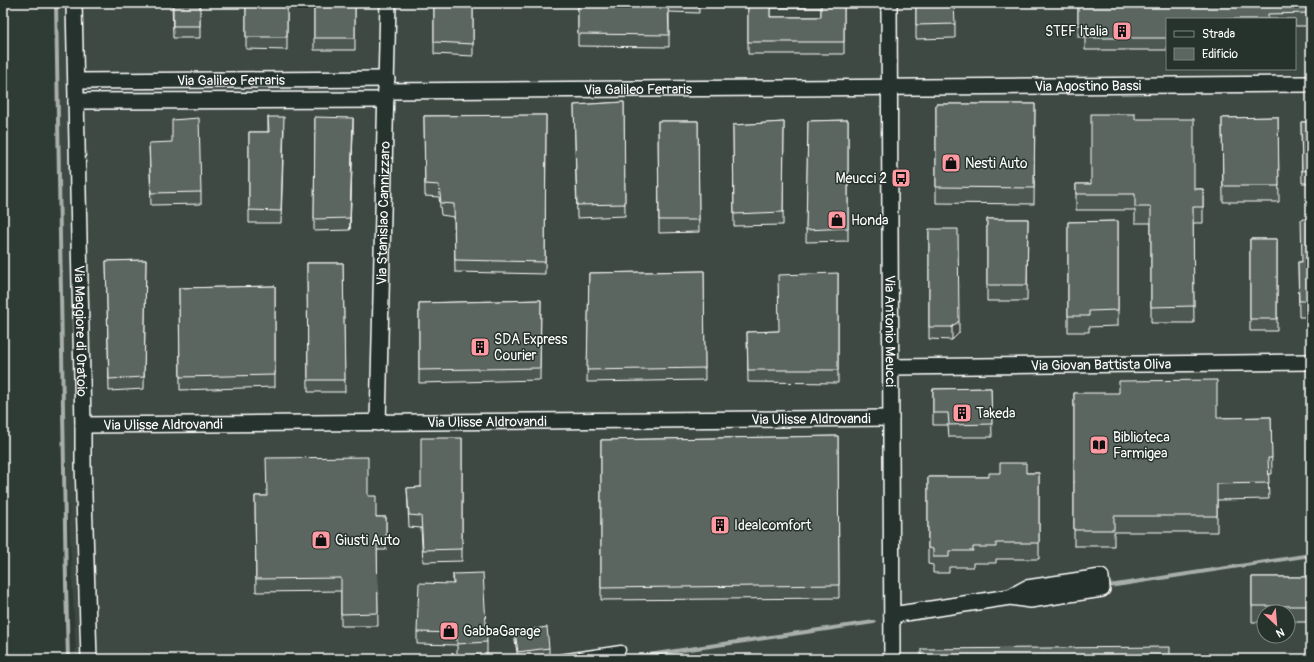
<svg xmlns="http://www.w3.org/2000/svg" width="1314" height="662" viewBox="0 0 1314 662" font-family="Pangolin,sans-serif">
  <rect width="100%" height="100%" fill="#2f3b35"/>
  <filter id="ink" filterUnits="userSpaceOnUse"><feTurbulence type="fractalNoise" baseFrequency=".025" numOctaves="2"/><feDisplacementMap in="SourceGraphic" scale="8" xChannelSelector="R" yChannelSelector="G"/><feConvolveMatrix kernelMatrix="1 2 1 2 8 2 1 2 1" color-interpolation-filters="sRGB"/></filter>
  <g filter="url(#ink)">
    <!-- built -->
    <path fill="#3c4842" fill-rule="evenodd" d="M54 3H1311V659H76L64 419ZM1167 19H1295V69H1167ZM1264 612H1288V636H1264Z"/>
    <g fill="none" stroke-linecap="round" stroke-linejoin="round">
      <!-- stream -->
      <path stroke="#a9afac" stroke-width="4" d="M56 3 66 584 68 659
        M1109 586 1311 555
        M621 659 874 622"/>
      <defs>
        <path id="lane" d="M560 659 621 650"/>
        <g id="street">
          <path id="s1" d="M74 3 83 425V463L89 659"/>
          <path id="s2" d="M889 3 892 659"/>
          <path id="s3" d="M76 81 387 79"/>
          <path id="s4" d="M386 91 1311 84"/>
          <path d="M76 101 386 100"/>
          <path id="s5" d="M891 367 1311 362"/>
          <path id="s6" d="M378 423 388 3"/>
          <path id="s7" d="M83 425 891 418"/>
          <path d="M892 615 1010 597 1030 600 1102 589 1101 577 1027 588 1010 597"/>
        </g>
      </defs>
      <!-- lane casing -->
      <use href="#lane" stroke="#fff" stroke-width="11"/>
      <!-- street casing -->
      <use href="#street" stroke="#fff" stroke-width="18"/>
      <!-- lane -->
      <use href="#lane" stroke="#26332d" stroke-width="8"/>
      <!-- street -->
      <use href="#street" stroke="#26332d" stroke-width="15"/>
    </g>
    <!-- wall -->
    <path fill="#4e5853" stroke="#fff" fill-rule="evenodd" d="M172 3H200V38H173Z
      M246 3H287V50L246 49Z
      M314 3H355V50H314Z
      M434 3H473V56L434 54Z
      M578 3H699V13L669 12V47L578 46Z
      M748 3H844V54H748ZM770 8H821V17H770Z
      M916 3 955 24V38L916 39Z
      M1078 3H1311V15H1307V26H1295V19H1167V50H1085V37H1078Z
      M624 102 625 216 577 218 574 105Z
      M936 104H1035L1034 204 936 203Z
      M546 115 545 274 455 272 454 217 441 215 439 197 425 196 424 116Z
      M268 117 284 129 281 223H249V132H268Z
      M315 117 353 130 350 230 314 231Z
      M1278 117 1279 202H1223L1222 118Z
      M1135 119 1194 189H1203V223H1193L1194 323H1151V223H1135V210H1076V184H1091Z
      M848 120V241L806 242 808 121Z
      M658 121H698L699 232 659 233Z
      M784 122 783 225 734 226 733 125Z
      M1301 122H1311V183H1302Z
      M149 143 201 192V204L151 205Z
      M987 219H1028L1027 301H987Z
      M1311 219V317H1299L1298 262H1302Z
      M1118 221V326L1089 327V332H1068V222Z
      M929 229 959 333 952 340 929 339Z
      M1250 239H1277V331H1250Z
      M146 260 144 389 109 391 106 261Z
      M307 263H343L345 392H308Z
      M704 271 705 380 587 382 589 273Z
      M838 273V383L748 382 747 332 779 331Z
      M275 286V387L180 390 179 288Z
      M541 300 540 380 419 383V303Z
      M991 388 992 437H949L948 425H933V389Z
      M1074 393 1217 418 1271 417 1272 474H1268L1269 499 1217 500V532H1114V546H1074Z
      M838 436 839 598 601 600V440Z
      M462 438V561L423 562 421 528 409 527 407 488 421 487Z
      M1026 473H1039V559H996V563H973V567H949V573H933V565L928 564V477H989Z
      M255 496H368L376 517H386V550H377L378 626H341V591L256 592Z
      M453 574 487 642V655L457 656V645L417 644V632L453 584Z
      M1252 577H1311V622H1288V612H1264V622H1252Z
      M515 632 549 648V656L529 659H518L515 640Z"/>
    <!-- shaded-wall -->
    <path fill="#404744" stroke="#fff" d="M353 118V130L350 230V218Z
      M959 321V333L952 340V327Z"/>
    <!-- building -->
    <path fill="#5b6661" stroke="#fff" d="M173 3H200V26H173Z
      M246 3H287V37H246Z
      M314 3H355V38H314Z
      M434 3H473V44L434 42Z
      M578 3H668L669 35 578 34Z
      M748 3H770V17H821V3H844V42H748Z
      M916 3H954L955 24 916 25Z
      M1078 3H1307V13L1268 14V19H1167V38H1085V25H1078Z
      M624 102 625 204 577 205 574 105Z
      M936 104H1035L1034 188 936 187Z
      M1091 114H1135V119H1194V189H1203V207H1193L1194 306 1151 307V207H1135V194H1076V184H1091Z
      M546 115 545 262 455 260 454 204 441 203 439 185 425 184 424 116Z
      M268 117H284L281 211 249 210V132H269Z
      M315 117 353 118 350 218 314 219Z
      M1278 117 1279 186H1223L1222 118Z
      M199 118 201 192 151 193 149 143 172 142V120Z
      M848 120V228L806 230 808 121Z
      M658 121H698L699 220H659Z
      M784 122 783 212 734 214 733 125Z
      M1301 122H1311V170L1302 171Z
      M987 219H1028L1027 285H987Z
      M1301 219H1311V301H1299L1298 262H1302Z
      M1118 221V310L1089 311V316H1068V222Z
      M929 229H958L959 321 952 327H929Z
      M1250 239H1277V319H1250Z
      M146 260 144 377 109 379 106 261Z
      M307 263H343L345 380H308Z
      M704 271 705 368 587 370 589 273Z
      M838 273V370H748L747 332 779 331 778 275Z
      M275 286V375L180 377 179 288Z
      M541 300 540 368 419 370V303Z
      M1217 380V418L1271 417 1272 458H1268L1269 483 1217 484V516H1114V530H1074V393H1119V381Z
      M991 388 992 424 949 425 948 413H933V389Z
      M838 436 839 585 601 588V440Z
      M421 438H462V549L423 550 421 516 409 515 407 488 421 487Z
      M368 457V496H376V517H386V538H377L378 613 341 614V578L256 579 255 496H267L266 458Z
      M1000 463H1026V473H1039V543H996V547H973V551H949V557H933V549L928 548V477H989V473H1000Z
      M483 573 487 642 457 644V633L417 632 419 583 454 584 453 574Z
      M1252 577H1311V606H1252Z
      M547 627 549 648 518 652 515 632Z
      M1170 647V659H921V649Z"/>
  </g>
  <!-- icons -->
  <defs>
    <symbol id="building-square" viewBox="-11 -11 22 22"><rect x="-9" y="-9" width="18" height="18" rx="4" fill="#ff9aa2" stroke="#26332d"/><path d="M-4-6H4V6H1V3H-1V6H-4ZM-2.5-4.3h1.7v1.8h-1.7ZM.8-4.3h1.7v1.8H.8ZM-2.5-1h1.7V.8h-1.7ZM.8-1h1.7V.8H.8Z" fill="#111"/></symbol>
    <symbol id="shop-square" viewBox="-11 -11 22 22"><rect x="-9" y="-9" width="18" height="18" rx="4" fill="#ff9aa2" stroke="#26332d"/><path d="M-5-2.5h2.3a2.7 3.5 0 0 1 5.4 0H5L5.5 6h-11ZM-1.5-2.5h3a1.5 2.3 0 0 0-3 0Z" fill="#111"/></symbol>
    <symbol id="bus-square" viewBox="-11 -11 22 22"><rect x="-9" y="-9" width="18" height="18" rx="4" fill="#ff9aa2" stroke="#26332d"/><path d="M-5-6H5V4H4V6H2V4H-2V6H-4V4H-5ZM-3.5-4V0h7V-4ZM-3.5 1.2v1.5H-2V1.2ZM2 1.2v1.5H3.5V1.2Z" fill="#111"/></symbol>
    <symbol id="library-square" viewBox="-11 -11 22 22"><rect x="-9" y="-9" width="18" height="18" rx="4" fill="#ff9aa2" stroke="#26332d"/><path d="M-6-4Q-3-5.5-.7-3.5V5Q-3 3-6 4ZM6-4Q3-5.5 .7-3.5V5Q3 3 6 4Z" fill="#111"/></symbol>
  </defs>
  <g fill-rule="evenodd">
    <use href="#building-square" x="1111" y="20" width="22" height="22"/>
    <use href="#shop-square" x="940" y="152" width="22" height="22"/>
    <use href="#bus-square" x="890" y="167" width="22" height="22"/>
    <use href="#shop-square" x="826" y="209" width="22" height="22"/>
    <use href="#building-square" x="469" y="336" width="22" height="22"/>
    <use href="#building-square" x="951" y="402" width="22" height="22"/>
    <use href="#library-square" x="1088" y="434" width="22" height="22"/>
    <use href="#building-square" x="709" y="514" width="22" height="22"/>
    <use href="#shop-square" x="310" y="529" width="22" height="22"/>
    <use href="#shop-square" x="438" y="620" width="22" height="22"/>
  </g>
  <g text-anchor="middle" stroke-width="3" stroke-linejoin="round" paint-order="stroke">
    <!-- poi labels -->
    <g font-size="14" fill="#fff" stroke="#26332d" text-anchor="start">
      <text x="1108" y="36" text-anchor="end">STEF Italia</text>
      <text x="965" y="168">Nesti Auto</text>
      <text x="887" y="183" text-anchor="end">Meucci 2</text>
      <text x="851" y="225">Honda</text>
      <text x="494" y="344">SDA Express<tspan x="494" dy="16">Courier</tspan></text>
      <text x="976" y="418">Takeda</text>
      <text x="1113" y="442">Biblioteca<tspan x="1113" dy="16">Farmigea</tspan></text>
      <text x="734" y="530">Idealcomfort</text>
      <text x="335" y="545">Giusti Auto</text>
      <text x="463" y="636">GabbaGarage</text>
    </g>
    <!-- street labels -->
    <g font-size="14" fill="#fff" stroke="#26332d">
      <text dy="5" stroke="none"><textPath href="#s3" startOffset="155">Via Galileo Ferraris</textPath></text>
      <text dy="5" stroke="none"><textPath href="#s4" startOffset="702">Via Agostino Bassi</textPath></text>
      <text dy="5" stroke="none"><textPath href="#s4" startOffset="252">Via Galileo Ferraris</textPath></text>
      <text dy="5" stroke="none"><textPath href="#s6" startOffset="210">Via Stanislao Cannizzaro</textPath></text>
      <text dy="5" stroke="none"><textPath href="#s1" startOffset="328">Via Maggiore di Oratoio</textPath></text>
      <text dy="5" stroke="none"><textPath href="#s2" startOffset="328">Via Antonio Meucci</textPath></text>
      <text dy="5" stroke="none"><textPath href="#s5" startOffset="210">Via Giovan Battista Oliva</textPath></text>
      <text dy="5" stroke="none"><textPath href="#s7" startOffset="728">Via Ulisse Aldrovandi</textPath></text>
      <text dy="5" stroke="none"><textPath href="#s7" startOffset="404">Via Ulisse Aldrovandi</textPath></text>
      <text dy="5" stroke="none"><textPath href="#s7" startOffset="80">Via Ulisse Aldrovandi</textPath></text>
    </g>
  </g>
  <!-- margin -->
  <rect width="1314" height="662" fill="none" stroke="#26332d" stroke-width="16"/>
  <rect x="8" y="8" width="1298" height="646" fill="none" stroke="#fff" stroke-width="1.5" filter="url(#ink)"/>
  <!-- legend -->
  <rect x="1166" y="18" width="130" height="52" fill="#26332d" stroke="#7d8581"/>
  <rect x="1174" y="31" width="20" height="6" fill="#26332d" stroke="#7d8581"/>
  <text x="1202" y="38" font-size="12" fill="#ffffff">Strada</text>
  <rect x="1174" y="48" width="20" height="12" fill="#5b6661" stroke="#7d8581"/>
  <text x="1202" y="58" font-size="12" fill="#ffffff">Edificio</text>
  <!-- north arrow -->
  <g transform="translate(1276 624) rotate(154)"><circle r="19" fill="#26332d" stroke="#7d8581"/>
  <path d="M0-3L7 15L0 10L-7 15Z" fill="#ff9aa2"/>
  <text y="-6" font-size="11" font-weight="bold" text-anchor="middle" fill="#ffffff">N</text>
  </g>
</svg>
